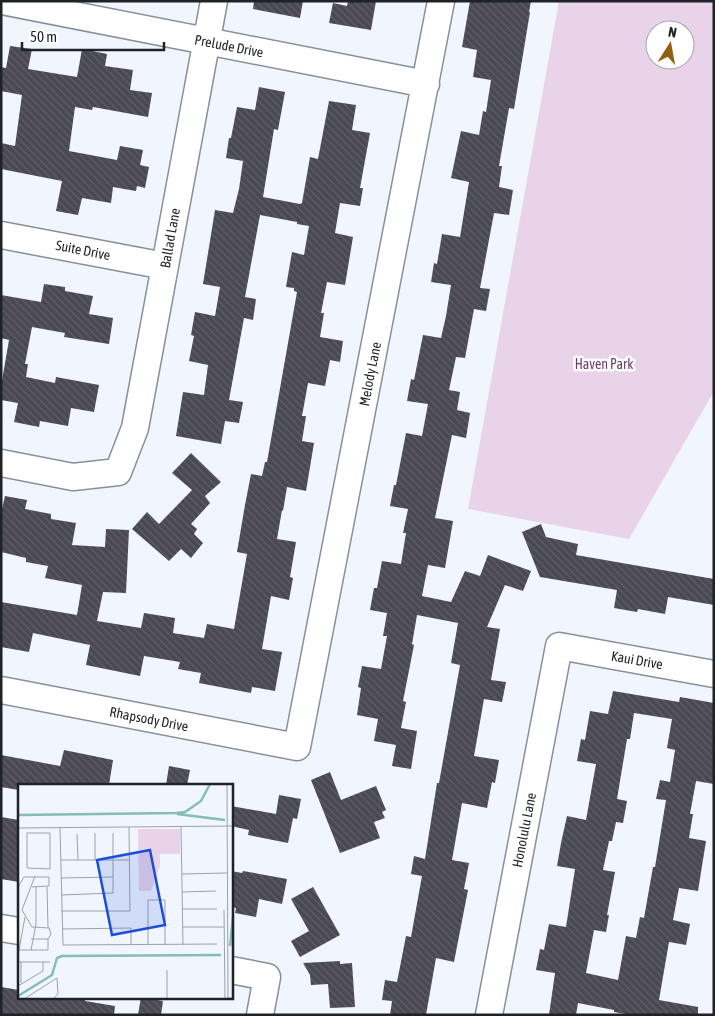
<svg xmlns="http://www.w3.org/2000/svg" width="715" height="1016" viewBox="0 0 715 1016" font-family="'Asap Condensed',sans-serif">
  <defs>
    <pattern id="building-back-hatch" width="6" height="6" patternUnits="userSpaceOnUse" patternTransform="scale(1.25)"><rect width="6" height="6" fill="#494853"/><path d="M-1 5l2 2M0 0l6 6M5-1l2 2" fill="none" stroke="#605f68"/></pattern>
  </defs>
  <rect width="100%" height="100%" fill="#f1f6fe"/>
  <!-- park -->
  <path fill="#e8d3e8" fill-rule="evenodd" d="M559 1H714V391L629 539 468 509ZM655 30H685V60H655Z"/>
  <!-- building -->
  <path fill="url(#building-back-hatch)" fill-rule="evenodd" d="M254 1H303L300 18 253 9Z
    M348 1H376L371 30 329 23 333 3 347 6Z
    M470 1H531L529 12H530L514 109 509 108 499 166H502L499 187 513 190 509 215 494 213 480 288 490 289 486 311 474 309 465 358 456 357 449 390 460 392 457 410 470 413 466 438 452 435 435 518 453 521 445 568 428 565 422 596 451 602 465 571 480 576 488 555 531 571 523 591 505 585 487 627 500 629 491 680 506 682 502 702 484 699 474 756 499 760 495 783 492 782 487 808 462 803 452 860 469 863 464 889 468 890 454 962 436 958 426 1015H390L392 1001 382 1000 385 980 397 982 406 936 411 937 422 876 411 874 414 856 425 859 437 783H439L460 665 451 663 458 623 417 615 412 644 414 645 403 701 406 702 401 728 417 731 411 769 392 766 396 745 374 741 378 719 357 715 361 688 358 687 362 666 381 669 387 636H383L387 613 370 610 374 588H377L382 561 401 564 406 533H403L408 509 390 506 394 485H396L406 433 422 436 428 404 407 401 411 379 414 380 423 335 441 338 446 316 451 285 431 282 434 263 437 264 442 234 460 237 469 182 451 178 461 131 479 135 483 111 486 112 491 80 473 77 477 50 462 47Z
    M10 46 32 49 28 69 77 77 82 49 107 54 105 66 133 70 130 90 152 93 148 117 93 107 92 110 75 107 69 151 117 160 120 146 143 150 140 165 149 167 145 188 137 186 136 191 113 187 111 203 82 198 78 215 56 211 62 181 1 169V143L15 146 22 95 1 91V67L6 68Z
    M259 87 285 92 278 130 274 129 263 197 300 204 302 203 310 157 318 159 329 101 356 105 352 130 370 133 360 188H363L360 206 340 203 335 233 353 237 345 285 327 282 321 313H324L320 337 343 341 340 362 330 360 325 386 308 383 302 416H306L302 441 314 443 306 491 287 487 283 511 282 510 277 539 296 542 290 577 293 578 289 600 271 596 262 649 282 652 275 691 252 687 251 693 199 683 201 673 178 669 180 662 144 656 140 676 86 665 90 645 33 633 29 652 1 647V602L77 615 82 585 45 578 48 566 26 562V558L1 552V513L5 496 27 500 25 509 51 514V519L76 523 72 545 105 547 106 529 129 530 126 593 103 592 97 621 141 628 144 613 175 618 173 633 204 638 207 624 234 629 247 554 237 552 245 505 251 474 262 476 265 462H267L297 292 294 291V288L286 287 292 252 304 255 309 226 297 224V222L260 215 245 297 256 299 253 320 244 318 229 400 243 402 239 423 225 421 221 444 176 436 183 392 204 395 208 365 189 361 194 336 191 335 195 312 215 316 220 287 203 284 215 210 233 213 239 189 243 161 226 158 229 138H231L237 107 255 110Z
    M44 284 65 287V291L93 296 89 314 113 318 109 344 64 337 65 333 32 327 25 364H28L26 377 55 383 56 377 99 385 94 412 71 408 68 426 40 421 39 427 14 422 18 403 1 400V386L9 340 1 338V295L41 302Z
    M191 453 221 482 205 496 210 503 191 524 197 529 194 534 203 543 191 558 181 549 169 561 132 529 147 512 159 524 192 490 172 473Z
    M541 524 546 537 578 544 576 555 714 579V605L668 597 665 614 638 609 637 612 614 608 617 590 540 577 522 532Z
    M613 691 679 702 680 697 714 703V784L696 781 690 814H693L689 838 706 841 698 891 679 888 673 920 690 924 686 945 669 942 659 1000 698 1007V1015H631L614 1012V1010L578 1003 576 1015H549L555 973 536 970 540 949 544 950 549 924 566 927 575 869 557 866 561 843 567 816 586 820 596 764 577 761 581 739 585 740 590 711 608 714ZM634 713 672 719 667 748 675 750 670 782 660 780 656 799 666 800 655 867H653L644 918 640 917 636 938 626 936 618 980 586 973 594 930 606 932 609 915H607L615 872 603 870 609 841H612L616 822 623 823 627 801 617 799 627 739H630Z
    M64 750 113 760 109 785H19V790L1 787V755L60 766Z
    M169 766 190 770 187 785H166Z
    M330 772 341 800 376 786 386 810 382 812 385 818 374 822 380 838 340 853 311 780Z
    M279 795 301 799 297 819 293 818 288 843 248 835 249 830 231 826V806L276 814Z
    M1 817 19 820V882L1 879Z
    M231 871 242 873 243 871 287 879 282 904 259 899 256 917 235 913 236 908 231 907Z
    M313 887 340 935 300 957 291 941 309 931 291 899Z
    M340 961V964L352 963 355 1007 330 1008 328 984 311 985 310 975 303 963Z
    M1 987 19 990V997H85V1001L115 1006 114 1015H1Z
    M141 997 163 1001 161 1015H138Z"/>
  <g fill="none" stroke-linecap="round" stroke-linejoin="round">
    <defs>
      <path id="minor" d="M2 1 426 84
        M1 235 165 266
        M1 463 73 477 118 472 135 428 214 1
        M1 690 297 747 441 1
        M1 928 19 931
        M231 970 267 977 260 1015
        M489 1015 559 646 714 674"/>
    </defs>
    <!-- minor casing -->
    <use href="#minor" stroke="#88909b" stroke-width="29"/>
    <!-- minor -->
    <use href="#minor" stroke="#fff" stroke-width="26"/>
  </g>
  <g text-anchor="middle" stroke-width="5" stroke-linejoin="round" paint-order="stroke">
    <!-- street labels -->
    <g font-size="14" fill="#1f2227" stroke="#fff">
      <text transform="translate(229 46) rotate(11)" y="5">Prelude Drive</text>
      <text transform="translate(170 238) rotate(-80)" y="5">Ballad Lane</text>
      <text transform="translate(83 250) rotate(11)" y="5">Suite Drive</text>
      <text transform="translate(370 374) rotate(-79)" y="5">Melody Lane</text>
      <text transform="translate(637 660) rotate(10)" y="5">Kaui Drive</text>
      <text transform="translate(149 719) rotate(11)" y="5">Rhapsody Drive</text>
      <text transform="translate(524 830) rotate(-79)" y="5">Honolulu Lane</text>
    </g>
    <!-- park labels -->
    <g font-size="14" fill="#6d416e" stroke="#fff">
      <text x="604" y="369">Haven Park</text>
    </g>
  </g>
  <!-- overview -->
  <g transform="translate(18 784)">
    <rect width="215" height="215" fill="#f1f6fe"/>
    <path d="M120 45H162V70H142V82L133 107H121Z" fill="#e8d3e8"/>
    <path fill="none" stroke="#85bdb7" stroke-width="2.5" d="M159 30 207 36M0 31 158 29 167 28 183 17 192 0M212 162 215 132M0 212 34 191 39 174 44 172 203 171"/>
    <path fill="none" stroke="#9da1a8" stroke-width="1" d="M209 0 210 215M163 42 165 161M0 44 215 42M42 44 45 161 199 160M9 49H32V85L9 84ZM77 49V76M59 50 60 76M43 76H112M164 90 209 89M43 94 95 93M0 103 6 93H31V102L14 103M29 103 30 144M164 108 198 107M43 111 95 109V49M164 125H199M206 126 207 215M43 127H112L111 43M164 143H206M44 145 113 144V161M13 155H30L33 150 31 144 14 143 4 126 17 92M130 161V116H147V161M1 166H30V155M13 166 18 140V103M0 171 7 133M0 178H32M3 178V199M0 202 25 187V178M6 215 39 194 40 210 35 215M149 215V186M196 215 215 214"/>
    <path fill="#1d4ed8" fill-opacity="0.15" stroke="#1d4ed8" stroke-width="2.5" d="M132 66 147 141 94 151 79 76Z"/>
    <rect width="215" height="215" fill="none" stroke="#1f2227" stroke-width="2.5"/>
  </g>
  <!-- border -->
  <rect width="715" height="1016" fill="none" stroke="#1f2227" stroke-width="5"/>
  <!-- north arrow -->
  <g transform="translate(670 45) rotate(11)"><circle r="24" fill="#ffffff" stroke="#a5a7a9"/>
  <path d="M0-4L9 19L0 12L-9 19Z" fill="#925e12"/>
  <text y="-8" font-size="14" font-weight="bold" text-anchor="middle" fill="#1f2227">N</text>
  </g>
  <!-- scale -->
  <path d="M22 42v8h142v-8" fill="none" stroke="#1f2227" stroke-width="2.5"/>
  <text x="30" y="42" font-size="15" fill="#1f2227" stroke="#ffffff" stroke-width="4" paint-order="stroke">50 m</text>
</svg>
